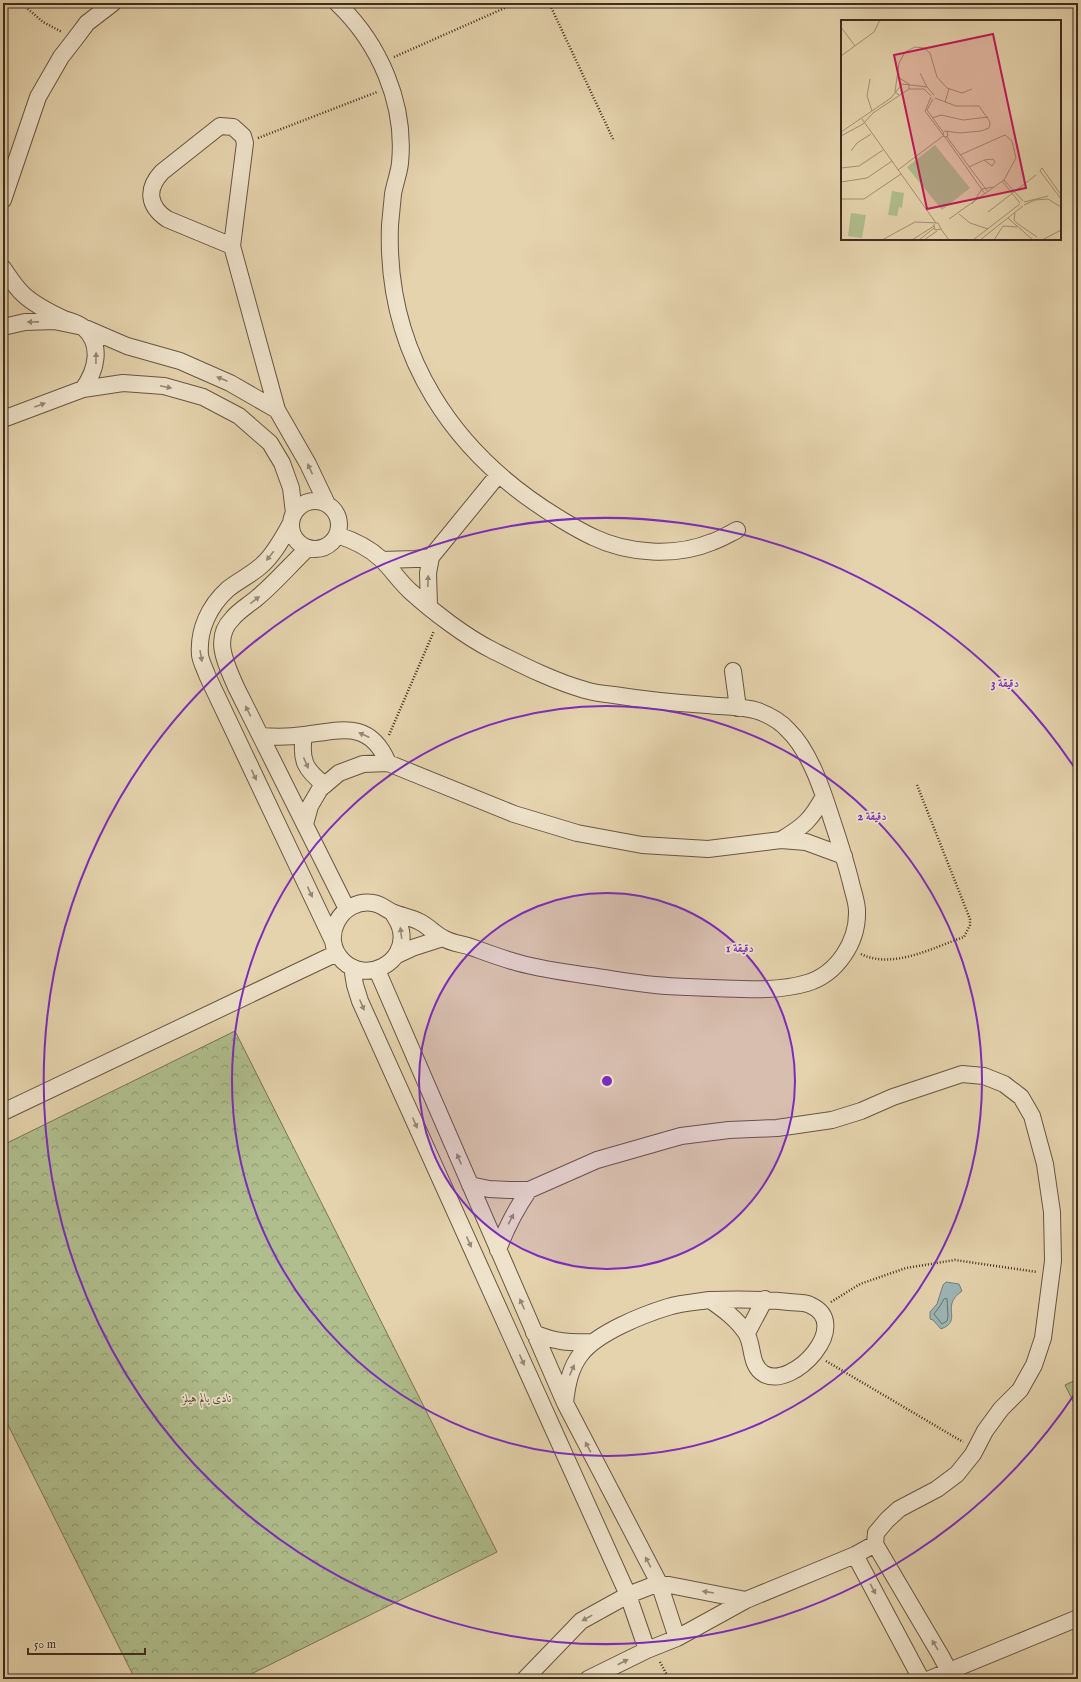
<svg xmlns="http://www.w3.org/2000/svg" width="1081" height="1682" viewBox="0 0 1081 1682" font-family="'IM FELL English',Amiri,serif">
  <defs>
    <pattern id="forest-crowns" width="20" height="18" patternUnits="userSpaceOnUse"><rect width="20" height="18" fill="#b0be8d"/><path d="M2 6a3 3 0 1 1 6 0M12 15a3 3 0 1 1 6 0" fill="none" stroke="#919b73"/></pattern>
  </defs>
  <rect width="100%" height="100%" fill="#e5d3ad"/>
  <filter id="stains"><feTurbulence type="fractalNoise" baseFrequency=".005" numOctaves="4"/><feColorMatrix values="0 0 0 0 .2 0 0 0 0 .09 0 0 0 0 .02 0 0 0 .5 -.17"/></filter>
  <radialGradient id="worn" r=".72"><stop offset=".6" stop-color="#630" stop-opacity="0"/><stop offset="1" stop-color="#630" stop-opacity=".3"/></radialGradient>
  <!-- grass -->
  <path fill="#b0be8d" stroke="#787656" d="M1078 1379V1411L1065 1385Z"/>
  <!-- forest -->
  <path fill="url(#forest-crowns)" stroke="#787656" d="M235 1031 497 1552 241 1679H135L3 1415V1145Z"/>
  <!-- water -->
  <path fill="#9bb5b5" stroke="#767f79" d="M946 1282 959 1284 962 1291C939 1307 964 1320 941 1329L933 1320 930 1319V1312L937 1304 943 1285Z"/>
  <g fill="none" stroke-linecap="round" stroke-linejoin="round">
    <!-- shore -->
    <path stroke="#6d716a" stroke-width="1" d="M947 1299 948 1316 947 1321 942 1324 934 1314 940 1306 944 1299Z"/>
    <defs>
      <path id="minor" d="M337 3C379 43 406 103 400 163 399 173 395 183 393 194 392 204 391 215 390 225 385 354 453 455 562 520 572 526 582 532 593 537 628 554 676 557 712 542 721 539 729 534 737 530
        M220 126 233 127 243 136 245 143 232 246 167 219C148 206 146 189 162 172Z
        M3 200 38 97 61 57 75 39 87 23 113 3
        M232 246 277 410
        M3 268C9 277 16 288 24 295 35 305 51 313 64 319 70 321 79 323 84 328 103 345 96 371 83 389
        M3 327 25 322 54 321 83 327 127 346 180 361 230 383 277 410 308 464 327 504
        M3 419 83 389 123 383 164 386 203 397 239 416 270 443 282 463 291 488 294 513
        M291 525a24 24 0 1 1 48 0a24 24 0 1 1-48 0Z
        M291 523C283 537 275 553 263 564 253 574 239 580 228 589 209 606 198 630 200 655 201 662 205 669 207 675L333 941
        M337 535C353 540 368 547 381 559 391 568 399 581 410 591 432 611 466 637 492 650 522 665 553 681 585 690 594 693 604 694 614 695 645 700 676 703 707 705 724 707 742 706 758 711 769 715 780 721 788 730 810 751 823 792 832 820 839 841 846 862 851 883 853 892 857 902 857 911 858 942 837 974 807 983 777 992 743 989 713 988 694 987 674 987 655 985 633 983 612 979 590 976 564 972 537 969 512 961 498 957 485 952 471 947 462 944 451 943 443 938 435 934 428 926 420 922 411 917 401 916 392 912 385 909 381 904 373 903 341 898 319 938 343 961 366 984 407 963 401 931 400 924 396 918 392 912
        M308 548C291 564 276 582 258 597 249 605 239 610 232 619 212 639 227 666 236 687L347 909
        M382 560 415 559 431 557
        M429 606 428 573 431 557 498 475
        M733 671 738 708
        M304 735C300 760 305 770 325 785
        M261 736C275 737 290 737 304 735 342 730 370 720 388 763
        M305 824 310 806 320 789 339 773 363 764 388 763 514 814 577 833 642 845 708 849 781 840 806 842 844 856
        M781 840C804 826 811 820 824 796
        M397 955 412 948 443 938
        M352 967 355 985 360 1001 628 1595 647 1650
        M377 970 565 1403 659 1583 677 1638
        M3 1112 337 953
        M470 1185 489 1189 509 1190H529L597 1160 681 1136 729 1130 777 1128 832 1120 861 1111 893 1097 962 1074 984 1076 1004 1084 1021 1097 1032 1116 1045 1164 1052 1212 1053 1261 1043 1338 1034 1365 1020 1390 1001 1409 985 1431 973 1454 957 1474 937 1489 899 1509 887 1520 876 1533 875 1544 855 1555 746 1600 677 1638 647 1650 588 1679
        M498 1250C506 1228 516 1209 529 1190
        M534 1333C555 1342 569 1343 592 1342
        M747 1333 765 1299
        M565 1403C567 1385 570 1368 581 1354 597 1333 642 1315 668 1307 681 1303 696 1302 710 1300 723 1309 737 1319 746 1333 754 1345 749 1365 764 1374 793 1390 854 1324 810 1305 804 1302 796 1303 789 1302 763 1299 737 1299 710 1300
        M875 1544 941 1656 953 1679
        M855 1555 921 1679
        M525 1679 581 1621 628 1595 659 1583 746 1600
        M930 1679 1078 1618"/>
    </defs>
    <!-- minor casing -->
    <use href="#minor" stroke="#685642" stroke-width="18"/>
    <!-- path -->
    <path stroke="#3f2d1f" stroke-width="2.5" stroke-dasharray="1 2" stroke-linecap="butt" d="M21 3 43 22 62 32
      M548 3 550 5 614 141
      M394 57 516 3
      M258 138 377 92
      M389 735 434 631
      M861 954C893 970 934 947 964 937L970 925V919L917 785
      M831 1302 860 1284 906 1268 955 1260 1037 1272
      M826 1361 963 1442
      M660 1662 669 1679"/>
    <!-- minor -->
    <use href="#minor" stroke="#eee2ca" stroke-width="16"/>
  </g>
  <!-- one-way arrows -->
  <defs><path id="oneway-solid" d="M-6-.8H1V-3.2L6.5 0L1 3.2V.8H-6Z"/></defs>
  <g fill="#968874">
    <use href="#oneway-solid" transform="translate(33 322) rotate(179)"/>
    <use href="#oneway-solid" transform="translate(96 358) rotate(-89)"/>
    <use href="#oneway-solid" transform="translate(222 379) rotate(-157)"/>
    <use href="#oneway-solid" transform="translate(166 387) rotate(12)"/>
    <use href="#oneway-solid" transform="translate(40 405) rotate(-20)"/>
    <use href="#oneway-solid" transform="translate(310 469) rotate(-115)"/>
    <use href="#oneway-solid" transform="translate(270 556) rotate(128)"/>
    <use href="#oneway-solid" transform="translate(428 581) rotate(-88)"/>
    <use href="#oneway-solid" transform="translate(255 600) rotate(-38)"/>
    <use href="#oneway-solid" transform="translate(201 656) rotate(80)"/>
    <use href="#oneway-solid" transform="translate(248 711) rotate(-117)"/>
    <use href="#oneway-solid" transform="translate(364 735) rotate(-155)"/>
    <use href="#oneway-solid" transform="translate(306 763) rotate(66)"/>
    <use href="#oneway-solid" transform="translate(254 775) rotate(65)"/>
    <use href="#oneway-solid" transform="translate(310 892) rotate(65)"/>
    <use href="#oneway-solid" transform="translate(401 933) rotate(-97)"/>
    <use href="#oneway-solid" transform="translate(362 1005) rotate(67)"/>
    <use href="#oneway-solid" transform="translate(415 1123) rotate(66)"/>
    <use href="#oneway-solid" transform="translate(459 1159) rotate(-113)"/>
    <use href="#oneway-solid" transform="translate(511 1219) rotate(-63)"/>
    <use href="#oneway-solid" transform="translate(469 1242) rotate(66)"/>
    <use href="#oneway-solid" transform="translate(522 1304) rotate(-114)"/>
    <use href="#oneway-solid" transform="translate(522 1360) rotate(66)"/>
    <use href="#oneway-solid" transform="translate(572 1370) rotate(-66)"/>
    <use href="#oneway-solid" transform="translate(588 1447) rotate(-118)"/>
    <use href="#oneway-solid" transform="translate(648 1562) rotate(-118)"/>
    <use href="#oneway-solid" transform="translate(873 1589) rotate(62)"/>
    <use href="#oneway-solid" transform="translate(708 1592) rotate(-171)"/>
    <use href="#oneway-solid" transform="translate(587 1618) rotate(151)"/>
    <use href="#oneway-solid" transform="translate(935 1645) rotate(-121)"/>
    <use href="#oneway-solid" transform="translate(623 1662) rotate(-27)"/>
  </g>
  <!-- distance rings -->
  <circle cx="607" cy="1081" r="188" fill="#7b2cbf" fill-opacity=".12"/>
  <g fill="none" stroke="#7b2cbf" stroke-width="2">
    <circle cx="607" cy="1081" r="188"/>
    <circle cx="607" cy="1081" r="375"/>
    <path d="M1076 1392A563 563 0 1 1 1076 770"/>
  </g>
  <g text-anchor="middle" stroke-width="3.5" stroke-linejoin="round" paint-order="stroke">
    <!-- park labels -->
    <g font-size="12" font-style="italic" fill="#564a35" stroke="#eee2ca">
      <text x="207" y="1402">نادى بالم هيلز</text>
    </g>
  </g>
  <!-- overview -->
  <g transform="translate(841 20)">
    <rect width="220" height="220" fill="#e5d3ad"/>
    <path d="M51 171 63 173 61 188 58 187 56 196 47 195ZM10 193 25 195 21 218 7 216Z" fill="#b0be8d"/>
    <path d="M94 125 129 168 101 190 66 147Z" fill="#b0be8d"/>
    <path fill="none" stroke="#a39174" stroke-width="1" d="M0 7 14 26M0 36 33 12 39 0M79 53 86 67M57 57 68 64V69M29 59 26 76 31 91M58 75 54 72 58 43 64 32 74 27 83 28 89 33 96 57 106 68 121 73 131 69M90 77 84 91 102 115M94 78 115 86H138L149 102 148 108 140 111 119 113 104 111 102 113 103 117 107 116 106 111M92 79 86 90 102 112M104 82 108 69M91 98 100 95 122 100 147 97M21 99 95 203M0 112 50 78 61 64 86 67 93 75M0 116 22 104 32 93 68 69H83L90 76M104 117 144 174M106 117 147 172M10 131 16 123 30 114M128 147 143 140 151 146 154 142 152 139 143 140M0 148 18 146 42 130M201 148 199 151 220 179M201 148 220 175M57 150 102 116M163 160 182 181M161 161 179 183M0 162 26 158 51 141M0 179H23L60 154M207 179 220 187M183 182 207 176M131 184 141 169 152 167M183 185 194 180 207 179M147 192 195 155M174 193 173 200 177 204 196 217M118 194 129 203 147 209M167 198 192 220M108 199 163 160 175 138 171 121 164 115 119 135M100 209 108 220M41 220 74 202 97 203 100 209 94 210 93 204M71 220 93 206M78 220 93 208M83 220 96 211M132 220 179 184M139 220 182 186M153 220 162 206 176 207M201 220 220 210"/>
    <path fill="#c2185b" fill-opacity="0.15" stroke="#c2185b" stroke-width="2" d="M152 14 185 168 86 189 53 35Z"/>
    <rect width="220" height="220" fill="none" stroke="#3f2d1f" stroke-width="2"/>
  </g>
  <circle cx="607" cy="1081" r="6" fill="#7b2cbf" stroke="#eee2ca" stroke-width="2"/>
  <g font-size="12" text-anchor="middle" font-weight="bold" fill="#7b2cbf" stroke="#eee2ca" stroke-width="3.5" stroke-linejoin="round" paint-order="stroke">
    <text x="1005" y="687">3 دقيقة</text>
    <text x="872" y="820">2 دقيقة</text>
    <text x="740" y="952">1 دقيقة</text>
  </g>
  <!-- margin -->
  <rect width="1081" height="1682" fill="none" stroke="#e5d3ad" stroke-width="16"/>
  <rect x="4" y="4" width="1073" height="1674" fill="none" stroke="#3f2d1f" stroke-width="2"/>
  <rect x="8" y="8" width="1065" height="1666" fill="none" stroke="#3f2d1f"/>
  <!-- scale -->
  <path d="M28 1648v6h117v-6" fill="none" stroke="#3f2d1f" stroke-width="2"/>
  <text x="34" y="1648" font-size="12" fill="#3f2d1f" stroke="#eee2ca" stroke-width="3" paint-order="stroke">50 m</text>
  <rect width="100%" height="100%" filter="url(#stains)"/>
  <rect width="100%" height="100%" fill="url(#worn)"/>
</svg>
